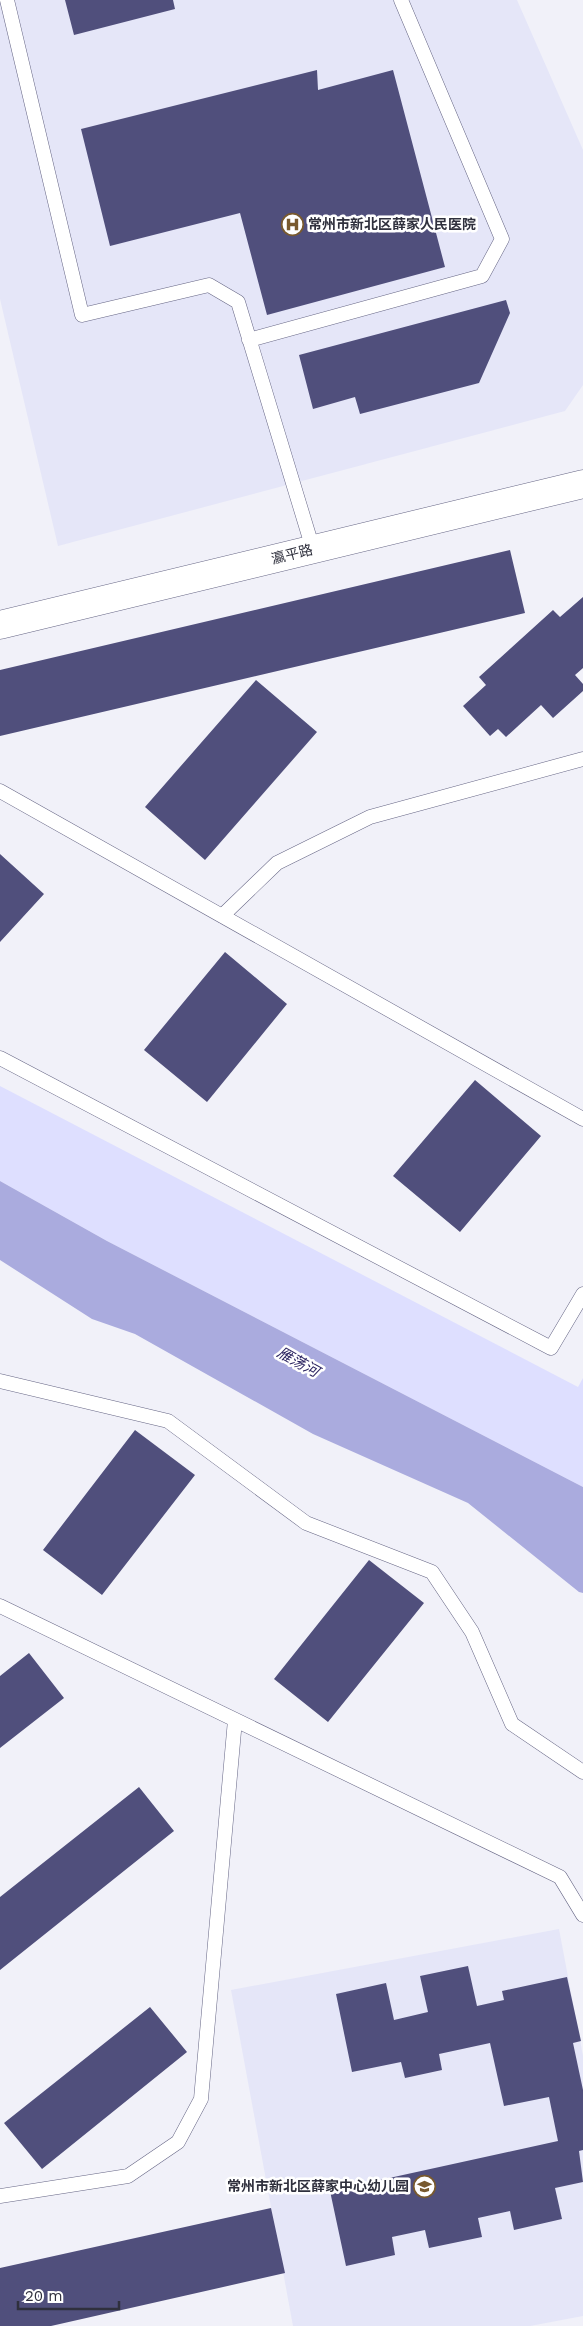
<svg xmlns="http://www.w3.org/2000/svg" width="583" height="2326" viewBox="0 0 583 2326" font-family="'Work Sans','Noto Sans SC',sans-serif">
  <rect width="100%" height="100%" fill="#f1f1f9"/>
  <!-- built -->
  <path fill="#e5e6f8" d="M0 0H517L583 150V385L565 411 58 546 0 299Z
    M559 1929 583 2056V2316L530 2326H293L231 1990Z"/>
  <!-- green -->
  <path fill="#dedfff" d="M0 1086 578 1387 583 1378V1487L107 1241 0 1181Z"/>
  <!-- water -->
  <path fill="#aaabde" d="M0 1181 107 1241 583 1487V1593L579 1592 468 1503 313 1434 135 1334 92 1319 0 1260Z"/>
  <!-- building -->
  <path fill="#504f7c" d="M65 0H173L175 9 74 35Z
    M317 70 318 90 393 70 445 267 267 315 240 213 110 246 81 129Z
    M506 300 510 313 479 383 360 414 355 397 313 409 299 355Z
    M510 550 525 613 0 736V670Z
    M583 597V668L575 675 583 684V691L553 718 541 705 506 737 498 729 490 736 463 706 486 685 479 677 553 610 560 617Z
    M256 680 317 732 205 860 145 807Z
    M0 854 44 894 0 942Z
    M225 952 287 1004 207 1102 144 1050Z
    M475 1080 541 1136 460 1232 393 1176Z
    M135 1430 195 1475 102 1595 43 1550Z
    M369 1560 424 1603 328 1722 274 1679Z
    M29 1653 64 1698 0 1748V1676Z
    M139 1787 174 1831 0 1970V1897Z
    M468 1966 477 2006 504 2000 502 1991 567 1977 581 2041 573 2043 583 2090V2150L579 2151 583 2182 555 2188 562 2219 514 2230 510 2211 478 2218 482 2237 429 2248 425 2230 392 2237 395 2255 346 2266 330 2191 558 2141 549 2097 504 2106 490 2043 439 2054 442 2070 405 2078 401 2062 352 2072 336 1994 386 1983 394 2020 428 2012 420 1976Z
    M150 2007 187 2052 42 2169 4 2123Z
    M271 2208 285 2273 51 2326H0V2268Z"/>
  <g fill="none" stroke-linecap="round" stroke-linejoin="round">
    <defs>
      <path id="service" d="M7 0 82 315 209 285 238 302 313 549
        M249 340 482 276 502 239 401 0
        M0 791 583 1119
        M222 916 277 863 370 817 583 759
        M0 1058 551 1348 583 1294
        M0 1381 168 1421 306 1523 432 1572 472 1632 512 1724 583 1772
        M0 1606 560 1877 583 1915
        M0 2196 128 2176 178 2142 201 2099 235 1720"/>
      <path id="tertiary" d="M0 625 583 484"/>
    </defs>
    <!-- service casing -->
    <use href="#service" stroke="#666685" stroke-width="15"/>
    <!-- tertiary casing -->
    <use href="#tertiary" stroke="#666685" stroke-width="29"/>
    <!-- service -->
    <use href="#service" stroke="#fff" stroke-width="14"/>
    <!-- tertiary -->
    <use href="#tertiary" stroke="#fff" stroke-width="28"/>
  </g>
  <!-- icons -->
  <defs>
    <symbol id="hospital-ring" viewBox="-11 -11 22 22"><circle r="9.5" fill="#fff" stroke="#78592e" stroke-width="1.5"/><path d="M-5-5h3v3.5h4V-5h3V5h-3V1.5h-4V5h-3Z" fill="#78592e"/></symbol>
    <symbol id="school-ring" viewBox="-11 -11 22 22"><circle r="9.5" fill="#fff" stroke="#78592e" stroke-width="1.5"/><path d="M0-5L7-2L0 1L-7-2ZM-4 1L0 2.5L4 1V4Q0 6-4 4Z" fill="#78592e"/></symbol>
  </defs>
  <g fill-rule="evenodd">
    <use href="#hospital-ring" x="280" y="212" width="25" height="25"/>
    <use href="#school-ring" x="412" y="2174" width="25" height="25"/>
  </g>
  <g text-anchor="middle" stroke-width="5" stroke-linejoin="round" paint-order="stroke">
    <!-- poi labels -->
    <g font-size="14" font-weight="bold" fill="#2f303d" stroke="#fff" text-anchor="start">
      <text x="308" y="229">常州市新北区薛家人民医院</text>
      <text x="409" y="2191" text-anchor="end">常州市新北区薛家中心幼儿园</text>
    </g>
    <!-- street labels -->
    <g font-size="14" fill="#2f303d" stroke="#fff">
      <text transform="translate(292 554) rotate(-14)" y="5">瀛平路</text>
    </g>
    <!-- water labels -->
    <g font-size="15" font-style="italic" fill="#2c2561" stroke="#fff">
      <text transform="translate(298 1362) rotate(29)" y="5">雁荡河</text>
    </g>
  </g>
  <!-- scale -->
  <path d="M18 2301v8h101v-8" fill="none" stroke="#2f303d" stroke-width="2.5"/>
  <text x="25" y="2301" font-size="15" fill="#2f303d" stroke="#ffffff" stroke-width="4" paint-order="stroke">20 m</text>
</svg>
